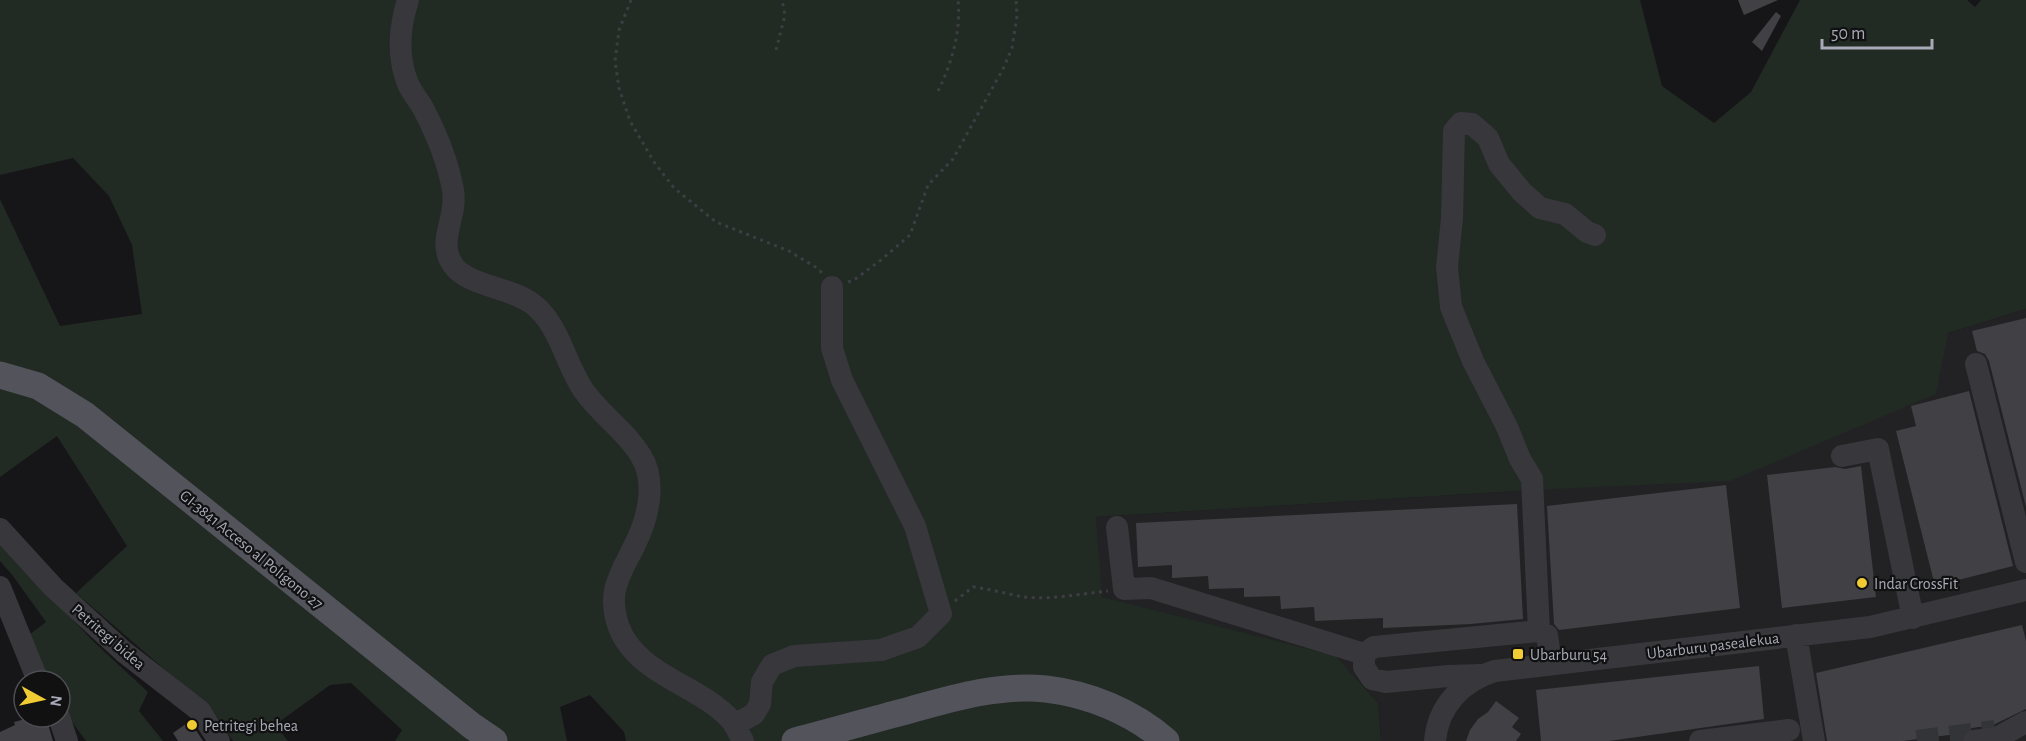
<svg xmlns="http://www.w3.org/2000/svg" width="2026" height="741" viewBox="0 0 2026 741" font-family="'Alegreya Sans',sans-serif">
  <rect width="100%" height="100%" fill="#161618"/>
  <!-- built -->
  <path fill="#222224" d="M2026 309V741H1381L1378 703 1336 656 1101 597 1096 517 1533 490 1948 333Z"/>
  <!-- green -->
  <path fill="#222a24" d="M0 0H1640L1662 86 1714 123 1751 92 1800 0H1967L1975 7 1981 0H2026V309L1948 333 1936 394 1730 481 1533 490 1096 517 1102 597 1336 656 1378 703 1381 741H626L624 732 590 695 560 707 567 741H395L402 730 351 683 330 685 275 725 288 741H233L214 712 76 593 127 546 57 436 0 477V199L60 326 142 314 132 245 109 196 73 158 0 175Z
    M0 544 95 643 148 692 139 711 163 741H86L60 706V681H44L25 638 46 622 13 576 0 561Z"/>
  <!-- building -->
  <path fill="#404045" d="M1738 0H1778L1744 15Z
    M1776 12 1781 16 1762 51 1752 42Z
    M2026 318V507L1989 361 1985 354 1977 351 1972 331Z
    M1969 391 2013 566 1935 586 1896 431 1916 426 1911 406Z
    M1861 466 1876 597 1782 608 1767 475 1835 467 1845 469Z
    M1726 485 1740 608 1559 630 1554 624 1547 506Z
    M1517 504 1523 619 1471 624 1383 628V618L1315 621 1314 607 1281 609 1280 596 1244 597V588L1209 589 1208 576 1172 578V565L1138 567 1136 523Z
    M2022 625 2026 641V709L1993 725 1972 728 1964 733 1903 741H1827L1816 673Z
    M1759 666 1764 719 1609 741H1541L1536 690Z
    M1496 701 1519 718 1512 727 1521 734 1516 741H1466L1470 730 1478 719 1488 712Z
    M33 717H46L53 741H0V732L15 725 14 722Z
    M190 721 203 741H178L173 733Z"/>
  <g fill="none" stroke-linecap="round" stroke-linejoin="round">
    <!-- minor-tunnel -->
    <path stroke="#333438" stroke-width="22" stroke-dasharray="22 11" stroke-linecap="butt" d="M1917 741 1995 731"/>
    <!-- path -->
    <path stroke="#3d3e43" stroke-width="3" stroke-dasharray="3 4.5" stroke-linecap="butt" d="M631 0 619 30 615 61 619 88 630 121 654 162 674 188 716 222 789 251 817 268 822 273
      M776 50 785 15 782 0
      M938 91C952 63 961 32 958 0
      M848 282 854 280 881 260 910 235 928 185 953 159 1003 69 1012 48 1017 16 1016 0
      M955 601 973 587C990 589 1007 594 1024 597 1051 600 1080 594 1108 591"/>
    <!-- minor -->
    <path stroke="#37373c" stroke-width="22" d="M408 0C400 25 397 55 407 81 410 91 418 99 423 108 436 133 448 162 453 190 458 217 436 241 453 265 467 286 512 287 534 305 560 326 565 364 584 391 601 415 626 431 641 456 656 480 649 515 637 540 630 556 619 572 615 590 612 606 616 624 624 638 649 679 701 686 732 721 736 727 739 734 743 741
      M1976 364 2026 562
      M1842 456 1878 449 1913 618
      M1117 527 1124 589 1151 588 1364 654
      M0 529 53 587 124 652 200 711 219 741
      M0 587 38 681
      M1539 631 1532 479 1520 459 1507 427 1473 361 1451 307 1447 267 1452 218 1454 131 1461 123 1472 124 1488 138 1499 164 1522 192 1540 208 1565 214 1587 232 1595 235
      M1796 635 1814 741
      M1480 675 1448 676 1386 682 1372 679 1364 667V654L1374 647 1539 631 1547 635 1551 664
      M59 717 67 741
      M734 725 754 714 760 704 762 682 772 665 794 656 881 650 918 637 941 614 915 526 842 380 832 348V287
      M1435 741C1438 706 1462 681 1495 671L1870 627 2026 590
      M1700 741 1789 730
      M1974 741 1997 738 2026 722"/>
    <!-- major -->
    <path stroke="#53535b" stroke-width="27" d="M0 375 38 386 85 415 472 726 494 741
      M795 741C834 731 872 720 910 710 953 698 1000 684 1046 689 1089 694 1133 712 1166 741"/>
  </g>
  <!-- markers -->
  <g fill="#f1cb34" stroke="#111112" stroke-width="2">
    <circle cx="1862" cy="583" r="6"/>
    <rect x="1512" y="648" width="12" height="12" rx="3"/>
    <circle cx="192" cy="725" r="6"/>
  </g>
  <g text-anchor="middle" stroke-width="4.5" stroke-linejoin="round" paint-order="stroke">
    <!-- street labels -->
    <g font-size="16" fill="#a8aab7" stroke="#111112">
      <text transform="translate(252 549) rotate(39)" y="6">GI-3841 Acceso al Polígono 27</text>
      <text transform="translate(109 636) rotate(41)" y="6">Petritegi bidea</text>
      <text transform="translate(1713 645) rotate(-7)" y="6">Ubarburu pasealekua</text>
    </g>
    <!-- poi labels -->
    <g font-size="16" fill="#a8aab7" stroke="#111112" text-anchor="start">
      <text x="1874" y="589">Indar CrossFit</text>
      <text x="1530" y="660">Ubarburu 54</text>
      <text x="204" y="731">Petritegi behea</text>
    </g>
  </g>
  <!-- north arrow -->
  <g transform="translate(42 699) rotate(98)"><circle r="28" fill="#111112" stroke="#4d4e54" stroke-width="1.5"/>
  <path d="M0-4.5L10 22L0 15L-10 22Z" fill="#f1cb34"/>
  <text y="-9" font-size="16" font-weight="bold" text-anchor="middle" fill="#a8aab7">N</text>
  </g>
  <!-- scale -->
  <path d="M1822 39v9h110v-9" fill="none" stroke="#a8aab7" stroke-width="3"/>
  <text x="1831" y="39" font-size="18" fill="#a8aab7" stroke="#111112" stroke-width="4.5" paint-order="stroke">50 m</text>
</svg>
